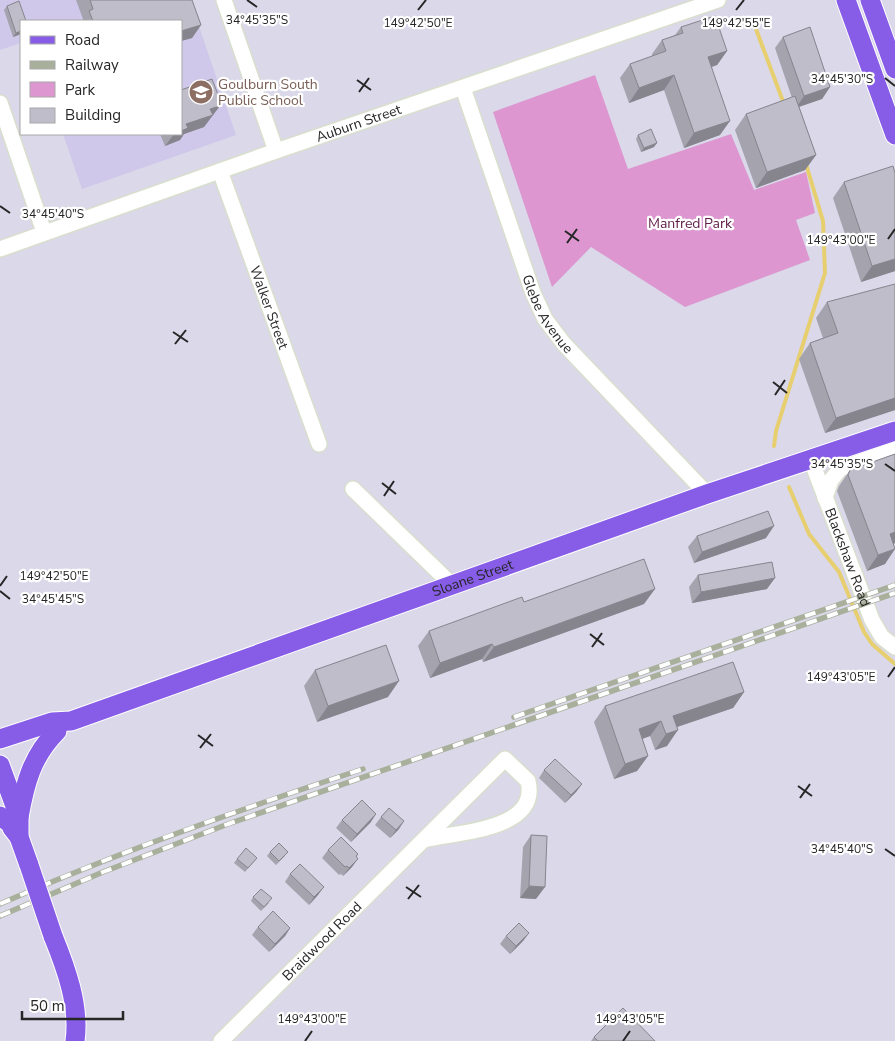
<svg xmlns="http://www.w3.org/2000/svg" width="895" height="1041" viewBox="0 0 895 1041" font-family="'Nunito Sans',sans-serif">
  <rect width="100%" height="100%" fill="#dad8e9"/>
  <!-- education -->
  <path fill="#cfc8ea" d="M0 0H190L236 135 82 189 63 134H181V21H21V43L0 50Z"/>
  <!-- park -->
  <path fill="#dd96d0" d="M595 75 628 169 731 134 754 190 806 172 815 213 796 220 810 260 685 307 591 247 552 287 493 112Z"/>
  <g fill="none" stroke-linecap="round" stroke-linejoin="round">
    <!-- stream -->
    <path stroke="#e7cf6f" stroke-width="4" d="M753 21 784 104
      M774 446 776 431 825 273 823 221 806 164
      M789 487 809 534 839 572 864 632 872 644 895 664"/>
    <defs>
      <g id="minor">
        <path d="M224 0 276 151"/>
        <path id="s1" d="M463 88 533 293 545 319 564 344 707 494"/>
        <path d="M0 103 44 232"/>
        <path id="s2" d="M220 171 319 444"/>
        <path id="s3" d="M0 249 276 151 718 0"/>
        <path id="s4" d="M811 460 872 620 882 637 895 647"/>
        <path d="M353 489 452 585"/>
        <path d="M825 498 831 480 840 469 895 449"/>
        <path id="s5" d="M221 1041 505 759 528 781C540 831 455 832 424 840"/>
      </g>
      <g id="major">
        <path d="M846 0 895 135"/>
        <path d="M870 0 895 69"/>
        <path id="s6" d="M0 739 52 722 71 721 707 494 895 431"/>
        <path d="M0 765 19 817V837"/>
        <path d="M0 816 8 822"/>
        <path d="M19 817C25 783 32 756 57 731"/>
        <path d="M12 828 19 837 29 865"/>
        <path d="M53 936C66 968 80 1006 75 1041"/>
      </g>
    </defs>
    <!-- minor casing -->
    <use href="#minor" stroke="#d9dfce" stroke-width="18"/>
    <!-- major casing -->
    <use href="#major" stroke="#fff" stroke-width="21"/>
    <!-- minor -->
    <use href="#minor" stroke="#fff" stroke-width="15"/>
    <!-- major -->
    <use href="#major" stroke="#875de8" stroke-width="19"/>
    <defs>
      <path id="rail" d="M514 717 895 585
        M0 904C118 852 241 809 363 769
        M0 916 103 872 228 824 895 593"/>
    </defs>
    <!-- rail casing -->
    <use href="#rail" stroke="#a8b09c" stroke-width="5.5"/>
    <!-- rail -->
    <use href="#rail" stroke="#fff" stroke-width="4" stroke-dasharray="11" stroke-linecap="butt"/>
    <defs>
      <path id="major-bridge" d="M29 865 53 936"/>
    </defs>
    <!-- major-bridge casing -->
    <use href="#major-bridge" stroke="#fff" stroke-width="21" stroke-linecap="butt"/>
    <!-- major-bridge -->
    <use href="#major-bridge" stroke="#875de8" stroke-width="19"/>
  </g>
  <!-- wall -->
  <path fill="#a4a3ae" d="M76 0H192L201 25 192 38 181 41V21H82L83 19Z
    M7 6 21 34 13 37 4 10Z
    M681 27 727 51 717 65 712 67 720 135 684 148 664 90 629 103 620 78 630 64 652 56V54L662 40 675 35Z
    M783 37 830 87 822 99 799 106 816 155 805 170 756 188 735 130 746 114 792 98 775 48Z
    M219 102 211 117 204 127 184 134 180 140 165 146 160 134H181Z
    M638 135 654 147 641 152 636 139Z
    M844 182 895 271 861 282 833 198Z
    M827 302 895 410 825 433 799 359 810 343 823 338 816 318Z
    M895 454V543L894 544 885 564 867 571 837 491 839 486 850 470Z
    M697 536 766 538 694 563 688 547Z
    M698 575 767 589 692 603 689 587Z
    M644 604 483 662 482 659 430 678 418 646 429 631Z
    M315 670 388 697 317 722 304 686Z
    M744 692 733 708 677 727 667 746 655 750 650 736 642 739 648 756 637 771 614 779 594 722 605 706Z
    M544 770 582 784 576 792 565 803 539 778Z
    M381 817 399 829 390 838 375 825Z
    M342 820 371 822 351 842 336 828Z
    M531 835 536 899 520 898 523 847Z
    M328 850 358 854 352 867 343 876 341 874 339 875 322 858Z
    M270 852 285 856 276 865 267 856Z
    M257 858 245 872 234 863 237 859Z
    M290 874 318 895 309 905 285 882Z
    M253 897 269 903 261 911 251 901Z
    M258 927 290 928 285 936 269 952 252 935Z
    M529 933 523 941 510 954 500 944 506 936Z
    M594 1037 655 1041H591Z"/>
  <!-- shaded-wall -->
  <path fill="#86848d" d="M201 25 192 38 181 41V31Z
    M21 31V34L13 37 16 33Z
    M727 51 717 65 698 71 708 57Z
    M674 75 664 90 629 103 639 88Z
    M830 87 822 99 796 108 804 96Z
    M220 100 215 107 220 106 204 127 184 134 180 140 165 146 174 134H181V131L186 124 210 109 218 101Z
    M730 121 720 135 684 148 694 133Z
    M657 143 654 147 641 152 644 148Z
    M816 155 805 170 756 188 767 172Z
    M895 259V271L861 282 872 266Z
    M895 398V410L825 433 836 418Z
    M774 526 766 538 694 563 702 552Z
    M895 532V543L879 549 890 534Z
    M895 549 885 564 867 571 878 555Z
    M775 578 767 589 692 603 701 592Z
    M655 589 644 604 483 662 494 647Z
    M492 644 482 659 430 678 440 663Z
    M399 681 388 697 317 722 328 706Z
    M744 692 733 708 665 731 673 716Z
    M661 721 650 736 628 744 639 729Z
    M678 730 667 746 655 750 666 734Z
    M648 756 637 771 614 779 625 764Z
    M582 784 576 792 565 803 571 795Z
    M376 814 371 822 351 842 357 834Z
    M404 821 399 829 390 838 396 830Z
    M358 859 352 867 343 876 349 868Z
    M529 886 545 887 536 899 520 898Z
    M324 887 318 895 309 905 314 897Z
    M290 928 285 936 269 952 275 944Z
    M529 933 523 941 510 954 516 946Z"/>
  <!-- building -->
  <path fill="#bfbdca" stroke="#86848d" d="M90 0H192L201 25 181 31V21H93L89 11 93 9Z
    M19 1 26 21H21V31L16 33 7 6Z
    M715 16 727 51 708 57 730 121 694 133 674 75 639 88 630 64 666 51 662 40 683 33 681 27Z
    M810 27 830 87 804 96 783 37Z
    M212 79 220 100 218 101 220 106 210 109 213 115 186 124 188 128 181 131V90Z
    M795 96 816 155 767 172 746 114Z
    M651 129 657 143 644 148 638 135Z
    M893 166 895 173V259L872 266 844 182Z
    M895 284V398L836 418 810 343 838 333 827 302Z
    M895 454V532L890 534 895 549 878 555 848 475 850 470Z
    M768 511 774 526 702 552 697 536Z
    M644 559 655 589 494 647 492 644 440 663 429 631 522 597 524 602Z
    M772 562 775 578 701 592 698 575Z
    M386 645 399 681 328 706 315 670Z
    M733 662 744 692 673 716 678 730 666 734 661 721 639 729 648 756 625 764 605 706Z
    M555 759 582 784 571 795 544 770Z
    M362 800 376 814 357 834 342 820Z
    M389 808 404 821 396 830 381 817Z
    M531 835 547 836 545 887 529 886Z
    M341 837 358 854 356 856 358 859 349 868 347 866 345 867 328 850Z
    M279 843 288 852 279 861 270 852Z
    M246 848 257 858 248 868 237 859Z
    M300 864 324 887 314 897 290 874Z
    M261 889 272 898 264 907 253 897Z
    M273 911 290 928 275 944 258 927Z
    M519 923 529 933 516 946 506 936Z
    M623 1008 655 1041H598L594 1037Z"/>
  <!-- ticks -->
  <path fill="none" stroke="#262626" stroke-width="2" d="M247 0 257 7M418 10 426 0M736 10 744 0M885 78 895 86M357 80 371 90M359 92 369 78M0 206 10 213M565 231 579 241M888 239 895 229M567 243 577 229M173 332 188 342M175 344 186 330M773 382 787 393M775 395 785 380M885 464 895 471M382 483 396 494M384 496 394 481M0 586 7 576M0 591 10 599M590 634 604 645M592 647 602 633M888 677 895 667M198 735 213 746M200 748 211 734M798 786 812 796M800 798 810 784M885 849 895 856M406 887 421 897M408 899 419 885M305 1041 312 1031M623 1041 630 1031"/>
  <!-- icons -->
  <defs>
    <symbol id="school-disc" viewBox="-11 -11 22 22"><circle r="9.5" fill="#8d6e63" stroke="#fff"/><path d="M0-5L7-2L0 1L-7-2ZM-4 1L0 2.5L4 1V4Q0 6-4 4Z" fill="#fff"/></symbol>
  </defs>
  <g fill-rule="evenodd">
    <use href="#school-disc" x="187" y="78" width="28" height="28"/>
  </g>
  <g text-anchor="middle" stroke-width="4.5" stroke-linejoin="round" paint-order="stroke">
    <!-- education labels -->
    <g font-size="14" fill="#785e54" stroke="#fff" text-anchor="start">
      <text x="218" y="89">Goulburn South<tspan x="218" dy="16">Public School</tspan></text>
    </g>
    <!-- street labels -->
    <g font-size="14" fill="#262626" stroke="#fff">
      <text dy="5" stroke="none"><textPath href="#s3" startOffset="380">Auburn Street</textPath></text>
      <text dy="5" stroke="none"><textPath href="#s2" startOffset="145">Walker Street</textPath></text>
      <text dy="5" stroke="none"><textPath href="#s1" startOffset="242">Glebe Avenue</textPath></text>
      <text dy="5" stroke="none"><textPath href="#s4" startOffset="104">Blackshaw Road</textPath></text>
      <text dy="5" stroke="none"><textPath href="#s6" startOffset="500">Sloane Street</textPath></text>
      <text dy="5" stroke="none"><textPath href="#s5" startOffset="142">Braidwood Road</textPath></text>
    </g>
    <!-- park labels -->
    <g font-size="14" fill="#5e1c48" stroke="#fff">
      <text x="690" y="228">Manfred Park</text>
    </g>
  </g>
  <g font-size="12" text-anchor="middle" fill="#262626" stroke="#fff" stroke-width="4.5" stroke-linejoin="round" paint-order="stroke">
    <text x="257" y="24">34°45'35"S</text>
    <text x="418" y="27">149°42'50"E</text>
    <text x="736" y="27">149°42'55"E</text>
    <text x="842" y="83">34°45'30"S</text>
    <text x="53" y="218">34°45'40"S</text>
    <text x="841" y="244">149°43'00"E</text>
    <text x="842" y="468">34°45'35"S</text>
    <text x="54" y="580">149°42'50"E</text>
    <text x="53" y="603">34°45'45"S</text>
    <text x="841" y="681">149°43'05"E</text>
    <text x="842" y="853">34°45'40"S</text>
    <text x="312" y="1023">149°43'00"E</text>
    <text x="630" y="1023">149°43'05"E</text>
  </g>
  <!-- legend -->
  <rect x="20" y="20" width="162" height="115" fill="#ffffff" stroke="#a8a8a8"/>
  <rect x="30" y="36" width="25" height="8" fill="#875de8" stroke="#a8a8a8"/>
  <text x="65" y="45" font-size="15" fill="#262626">Road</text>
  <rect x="30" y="61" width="25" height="8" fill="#a8b09c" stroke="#a8a8a8"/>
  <text x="65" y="70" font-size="15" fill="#262626">Railway</text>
  <rect x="30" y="82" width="25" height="15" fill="#dd96d0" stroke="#a8a8a8"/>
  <text x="65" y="95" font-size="15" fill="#262626">Park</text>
  <rect x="30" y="108" width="25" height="15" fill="#bfbdca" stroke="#a8a8a8"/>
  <text x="65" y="120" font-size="15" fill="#262626">Building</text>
  <!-- scale -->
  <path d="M22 1011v8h101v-8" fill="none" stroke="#262626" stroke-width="2.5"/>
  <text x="30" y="1011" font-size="15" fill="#262626" stroke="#ffffff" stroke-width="4" paint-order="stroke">50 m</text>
</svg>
